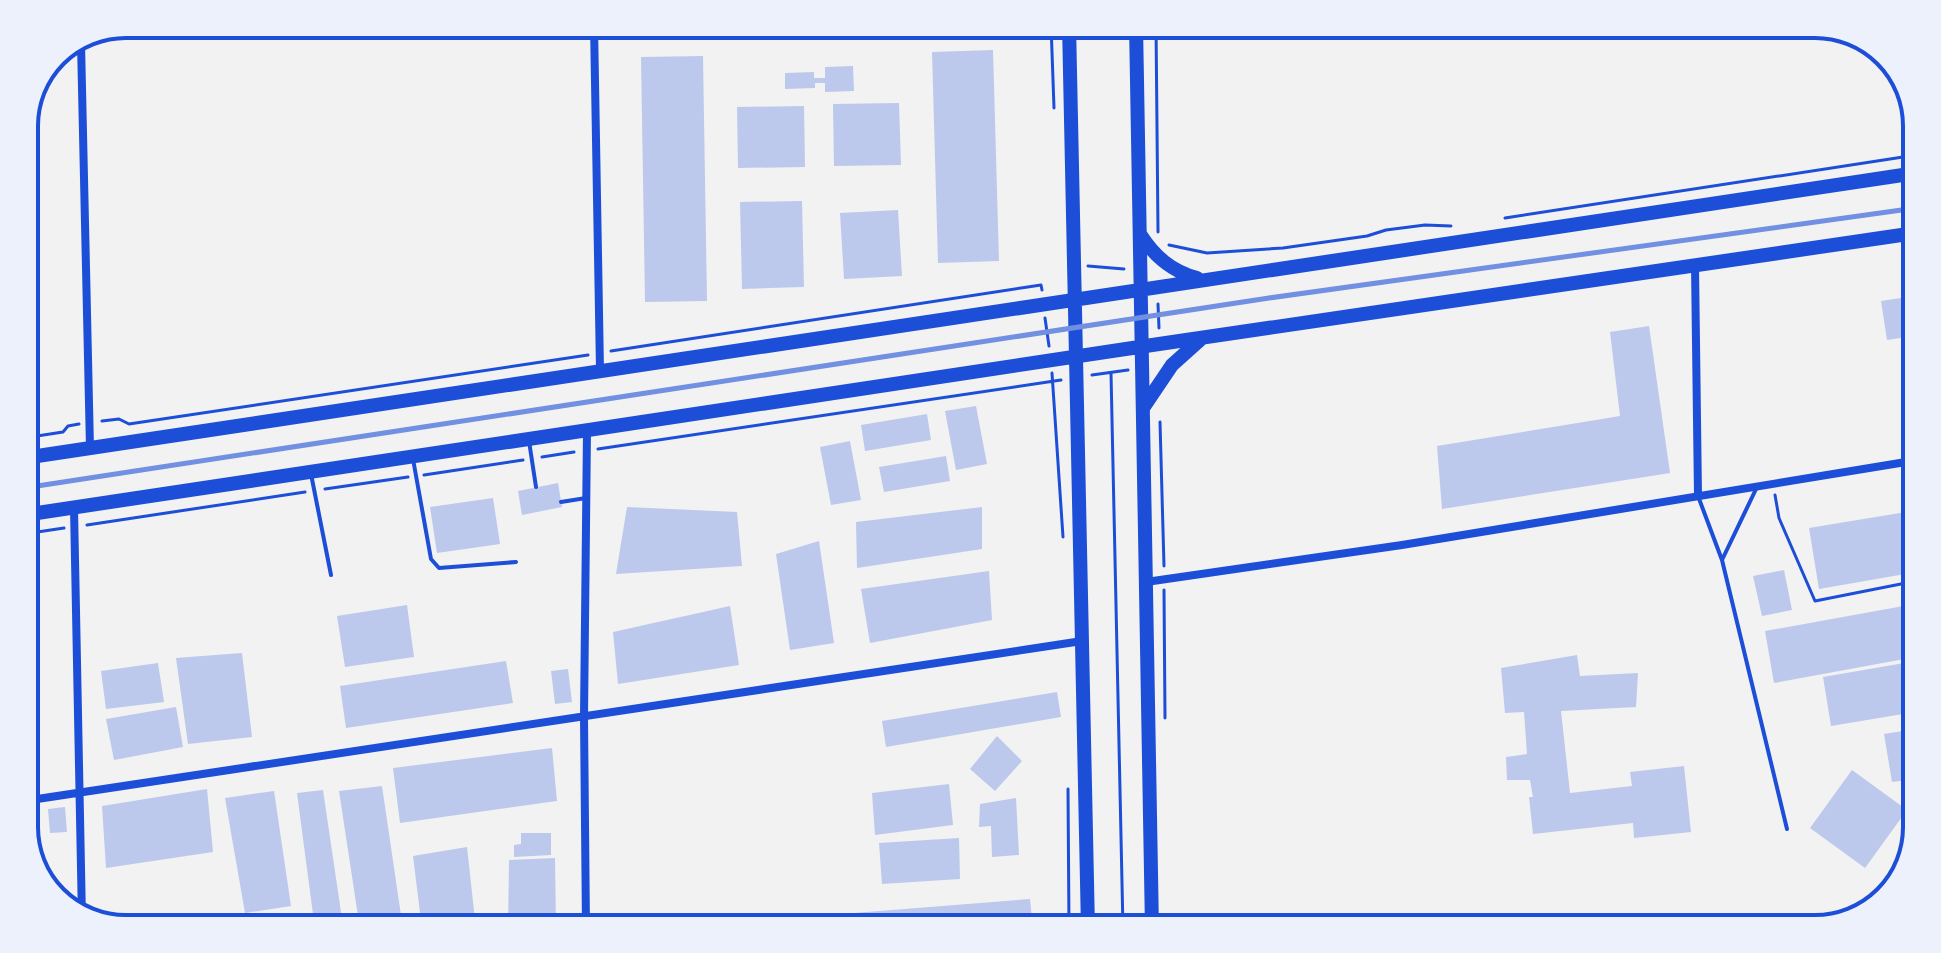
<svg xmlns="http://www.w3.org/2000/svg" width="1941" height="953" viewBox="0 0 1941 953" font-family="'Nunito Sans',sans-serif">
  <rect width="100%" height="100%" fill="#f2f2f2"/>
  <!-- building -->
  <path fill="#bdc9ec" d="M993 50 999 261 938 263 932 52Z
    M703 56 707 301 645 302 641 57Z
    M853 66 854 91 825 92V83H815V88L785 89V73L814 72V78H825V67Z
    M899 103 901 165 834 166 833 104Z
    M804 106 805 167 738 168 737 107Z
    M802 201 804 287 742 289 740 202Z
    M898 210 902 276 844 279 840 213Z
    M1914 296 1913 368H1912L1907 337 1887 340 1881 301Z
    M1649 326 1670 473 1442 509 1437 446 1620 416 1610 332Z
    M976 406 987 464 956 470 945 411Z
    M927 414 931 440 865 451 861 425Z
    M850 441 861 500 831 505 820 447Z
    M946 456 950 481 884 492 879 467Z
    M558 483 562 507 522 515 518 491Z
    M493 498 500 544 437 553 430 507Z
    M627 507 737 512 742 566 616 574Z
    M982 507V549L857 568 856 522Z
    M1912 511 1911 573 1819 589 1809 528Z
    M819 541 834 643 790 650 776 554Z
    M1784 570 1792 610 1762 616 1753 576Z
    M989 571 992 620 870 643 861 589Z
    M407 605 414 657 345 667 337 616Z
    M1909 605 1910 658 1774 683 1765 631Z
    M730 606 739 665 618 684 613 632Z
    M242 653 252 737 188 744 176 658Z
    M1577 655 1580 676 1638 673 1636 707 1561 711 1570 793 1632 786 1630 772 1684 766 1691 832 1634 838 1633 823 1533 834 1529 797H1533L1530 780H1507L1506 757 1527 754 1524 712 1505 713 1501 668Z
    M506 661 513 703 346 728 340 686Z
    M1910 662 1909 713 1831 726 1823 677Z
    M158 663 164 702 106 709 101 671Z
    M568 669 572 702 555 704 551 671Z
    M1057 692 1061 717 886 747 882 721Z
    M176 707 183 747 114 760 106 719Z
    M1909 730 1908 780 1892 782 1884 734Z
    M997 736 1022 761 995 791 970 769Z
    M552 748 557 801 400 823 393 768Z
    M1852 770 1907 810 1865 868 1810 828Z
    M949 784 953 825 875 835 872 793Z
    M382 786 403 929H360L339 791Z
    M207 789 213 852 106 868 102 806Z
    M323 790 342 919 314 922 297 793Z
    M274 791 291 906 245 913 225 798Z
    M1016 798 1019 855 992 857 991 826 979 827 980 804Z
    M65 807 67 832 50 833 48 809Z
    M521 833H551V855L514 857V845L521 844Z
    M959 838 960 879 882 884 879 843Z
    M467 847 476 929H422L413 856Z
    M555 858 556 929H508L509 860Z
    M1030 899 1033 929H817L816 916Z"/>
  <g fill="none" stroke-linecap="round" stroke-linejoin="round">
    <!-- path -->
    <path stroke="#1d4ed8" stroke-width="3" d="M1051 24 1054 108
      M1156 24 1158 232
      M1505 218 1916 155
      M1169 245 1207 253 1283 248 1367 236 1386 230 1425 225 1451 226
      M1088 266 1124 269
      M1158 304 1159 328
      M1045 318 1049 346
      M611 351 1041 285 1042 290
      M1052 373 1063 537
      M1111 373 1123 929
      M1092 375 1128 370
      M102 421 119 419 129 424 588 355
      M1160 422 1164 566
      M24 438 63 432 68 426 79 424
      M598 449 1061 380
      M542 457 574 452
      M424 475 523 460
      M325 489 408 477
      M1775 495 1779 518 1815 601 1911 582
      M87 525 305 492
      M24 534 64 528
      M1164 590 1165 718
      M1068 789 1069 929"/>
    <!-- service -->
    <path stroke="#1d4ed8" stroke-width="4" d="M529 441 536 487
      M413 459 431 559 439 568 516 562
      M311 474 331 575
      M1698 496 1722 560 1787 829
      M561 502 586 498
      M1722 560 1757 487
      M1762 929 1841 921"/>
    <!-- minor -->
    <path stroke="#1d4ed8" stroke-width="8" d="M594 24 600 370
      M81 43 90 448
      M1695 266 1698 496
      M74 508 82 919
      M1146 582 1402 545 1912 461
      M24 801 1082 641
      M586 929 584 717 587 430"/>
    <!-- primary -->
    <path stroke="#1d4ed8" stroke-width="14" d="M1069 24 1088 929
      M1136 24 1152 929
      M1140 234C1154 256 1171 271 1197 278
      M1143 408 1172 365 1201 339
      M24 458 1916 173
      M24 515 1159 344 1915 233"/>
    <!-- rail -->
    <path stroke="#7290e2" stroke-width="5" d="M24 488 1269 298 1916 208"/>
  </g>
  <!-- crop -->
  <path d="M0 0H1941V953H0ZM126 38H1815A88 88 0 0 1 1903 126V827A88 88 0 0 1 1815 915H126A88 88 0 0 1 38 827V126A88 88 0 0 1 126 38Z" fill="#edf1fc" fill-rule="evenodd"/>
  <path fill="none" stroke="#1d4ed8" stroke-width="4" d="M126 38H1815A88 88 0 0 1 1903 126V827A88 88 0 0 1 1815 915H126A88 88 0 0 1 38 827V126A88 88 0 0 1 126 38Z"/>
</svg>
